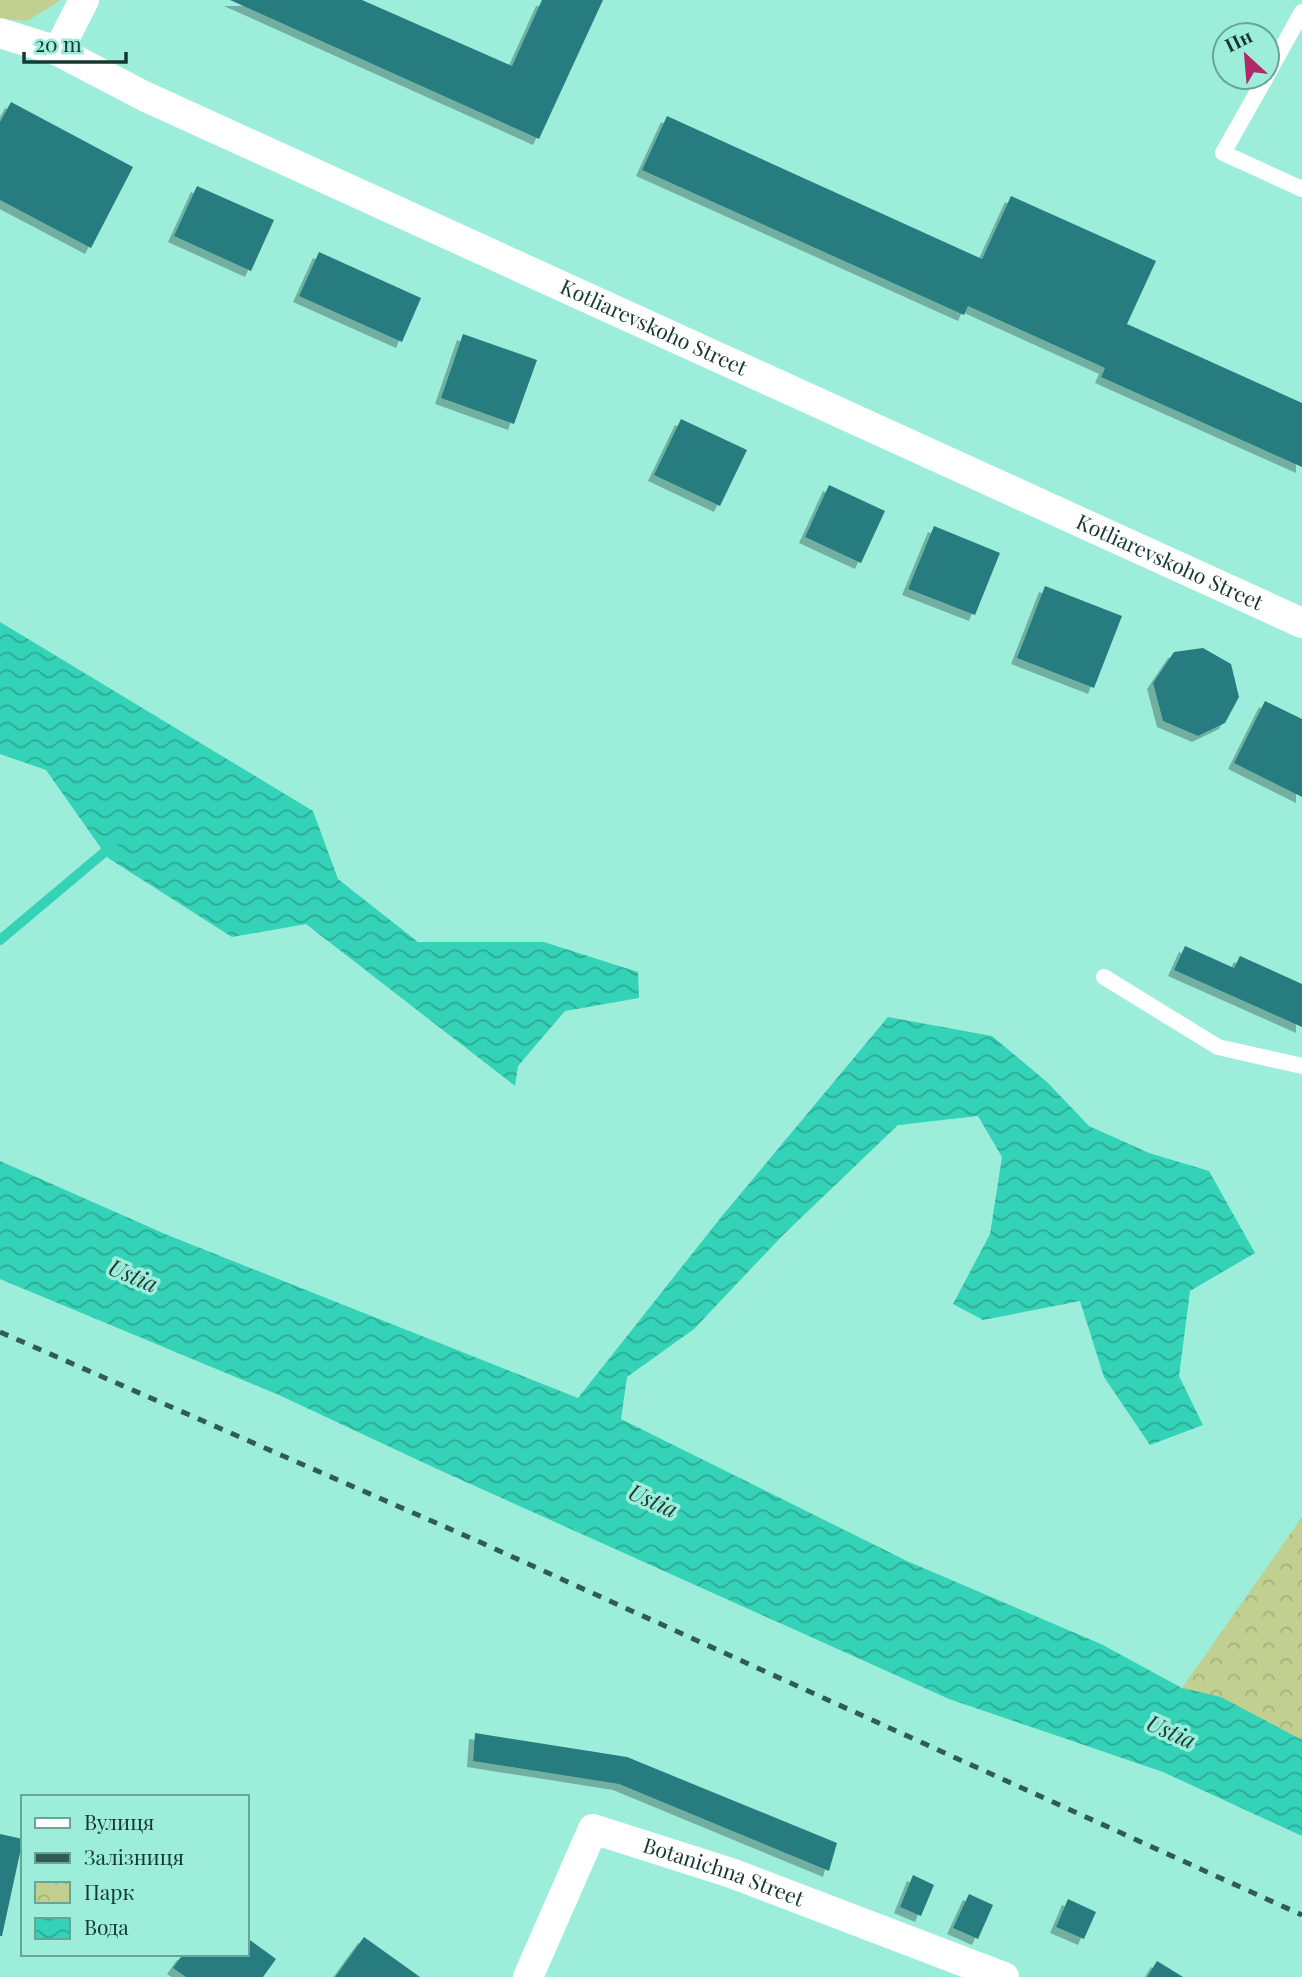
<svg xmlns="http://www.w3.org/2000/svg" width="1302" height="1977" viewBox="0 0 1302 1977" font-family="'Playfair Display',serif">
  <defs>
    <pattern id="park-crowns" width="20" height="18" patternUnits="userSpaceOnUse" patternTransform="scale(1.75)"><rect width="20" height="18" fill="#c1cf90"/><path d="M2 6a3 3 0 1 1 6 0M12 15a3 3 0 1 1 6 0" fill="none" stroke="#a5b27d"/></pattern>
    <pattern id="water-waves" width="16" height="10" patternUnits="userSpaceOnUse" patternTransform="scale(1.75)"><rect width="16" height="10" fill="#34d2b7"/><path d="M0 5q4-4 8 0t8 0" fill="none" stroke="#2bab95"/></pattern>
    <filter id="shadow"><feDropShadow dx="-6" dy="6" stdDeviation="0" flood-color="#0004"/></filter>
  </defs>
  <rect width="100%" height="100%" fill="#9ceedb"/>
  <!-- grass -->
  <path fill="#c1cf90" d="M0 0H61L27 21 0 19Z"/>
  <!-- park -->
  <path fill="url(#park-crowns)" d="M1302 1517V1740L1182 1688Z"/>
  <!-- water -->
  <path fill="url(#water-waves)" d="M0 622 313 811 338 879 418 942H544L638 972 639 998 565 1011 518 1066 515 1086 306 924 232 937 108 858 46 770 0 754Z
    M888 1017 992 1036 1047 1082 1089 1126 1149 1153 1209 1171 1255 1253 1190 1291 1179 1376 1203 1425 1150 1445 1104 1377 1080 1301 983 1320 953 1304 990 1234 1002 1157 978 1116 898 1125 782 1236 694 1329 627 1377 621 1419 907 1561 1101 1644 1182 1688 1221 1697 1302 1740V1836L1163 1772 949 1699 437 1469 279 1395 0 1279V1161L165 1234 578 1398 722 1216Z"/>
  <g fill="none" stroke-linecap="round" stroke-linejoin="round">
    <!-- stream -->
    <path stroke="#34d2b7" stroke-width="10" d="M0 940 113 845"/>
  </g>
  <!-- building -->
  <path fill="#267c7f" filter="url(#shadow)" d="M230 0H362L512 66 542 0H603L539 139Z
    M11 102 133 167 91 248 0 200V122Z
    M667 116 982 259 1011 196 1156 261 1127 324 1302 403V467L1101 377 1105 368 968 306 964 315 642 170Z
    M197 186 274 220 251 271 174 236Z
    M319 252 421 298 402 342 299 296Z
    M463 334 537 360 514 424 441 398Z
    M681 419 747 450 720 506 654 475Z
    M829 485 885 511 861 563 805 537Z
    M934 526 1000 553 975 615 908 589Z
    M1045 586 1122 616 1094 688 1017 658Z
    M1203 648 1231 664 1239 697 1225 723 1198 736 1163 721 1153 683 1174 652Z
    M1265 701 1302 719V797L1234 763Z
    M1185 946 1234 968 1240 956 1302 984V1027L1174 970Z
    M475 1733 627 1757 837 1843 829 1871 619 1784 473 1761Z
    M0 1834 23 1839 2 1936H0Z
    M913 1875 934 1885 921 1916 900 1907Z
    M969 1894 993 1905 978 1939 953 1928Z
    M1068 1899 1096 1912 1084 1939 1056 1927Z
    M364 1937 420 1977H335Z
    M247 1938 276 1959 263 1977H186L173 1968 183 1954H247Z
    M1157 1961 1183 1977H1147Z"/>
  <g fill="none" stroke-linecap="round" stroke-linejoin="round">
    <!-- lane -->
    <path stroke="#fff" stroke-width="16" d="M1267 75 1302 12
      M1266 77 1223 153 1302 189
      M1104 977 1218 1047 1302 1066"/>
    <!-- street -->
    <g stroke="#fff" stroke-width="30">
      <path id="s1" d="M84 0 58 51 144 96 1302 623"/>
      <path d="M0 33 58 51"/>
      <path id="s2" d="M528 1977 593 1829 731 1873 1004 1977"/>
    </g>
    <!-- rail -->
    <path stroke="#305c52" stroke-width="5" stroke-dasharray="9 9" stroke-linecap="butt" d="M0 1332 482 1543 1302 1915"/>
  </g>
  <g text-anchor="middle" stroke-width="7" stroke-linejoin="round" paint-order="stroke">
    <!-- street labels -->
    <g font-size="21" fill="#163831" stroke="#9ceedb">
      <text dy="7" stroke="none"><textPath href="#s1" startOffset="714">Kotliarevskoho Street</textPath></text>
      <text dy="7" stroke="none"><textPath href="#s1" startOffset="1281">Kotliarevskoho Street</textPath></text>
      <text dy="7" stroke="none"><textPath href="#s2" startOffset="299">Botanichna Street</textPath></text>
    </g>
    <!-- water labels -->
    <g font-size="23" font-style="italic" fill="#1f3832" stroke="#9ceedb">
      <text transform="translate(133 1276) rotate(23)" y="8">Ustia</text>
      <text transform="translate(653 1501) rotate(24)" y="8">Ustia</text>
      <text transform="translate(1171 1732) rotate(24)" y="8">Ustia</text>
    </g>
  </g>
  <!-- legend -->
  <rect x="21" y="1795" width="228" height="161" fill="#9ceedb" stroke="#66a597" stroke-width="2"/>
  <rect x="35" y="1818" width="35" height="10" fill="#ffffff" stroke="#66a597" stroke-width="2"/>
  <text x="84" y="1830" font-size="21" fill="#163831">Вулиця</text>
  <rect x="35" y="1853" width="35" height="10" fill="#305c52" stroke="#66a597" stroke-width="2"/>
  <text x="84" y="1865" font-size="21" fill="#163831">Залізниця</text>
  <rect x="35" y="1882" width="35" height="21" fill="url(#park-crowns)" stroke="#66a597" stroke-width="2"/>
  <text x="84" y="1900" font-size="21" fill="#163831">Парк</text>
  <rect x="35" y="1918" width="35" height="21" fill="url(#water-waves)" stroke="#66a597" stroke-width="2"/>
  <text x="84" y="1935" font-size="21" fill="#163831">Вода</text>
  <!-- north arrow -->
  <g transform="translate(1246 56) rotate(334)"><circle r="33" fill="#9ceedb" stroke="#66a597" stroke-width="2"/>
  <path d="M0-5L12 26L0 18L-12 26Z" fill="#b12767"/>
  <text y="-10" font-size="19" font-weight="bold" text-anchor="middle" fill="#163831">Пн</text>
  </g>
  <!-- scale -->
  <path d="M24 52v10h102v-10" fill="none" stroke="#163831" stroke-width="3.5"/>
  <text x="35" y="52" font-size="21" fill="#163831" stroke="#9ceedb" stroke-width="5" paint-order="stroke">20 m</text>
</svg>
